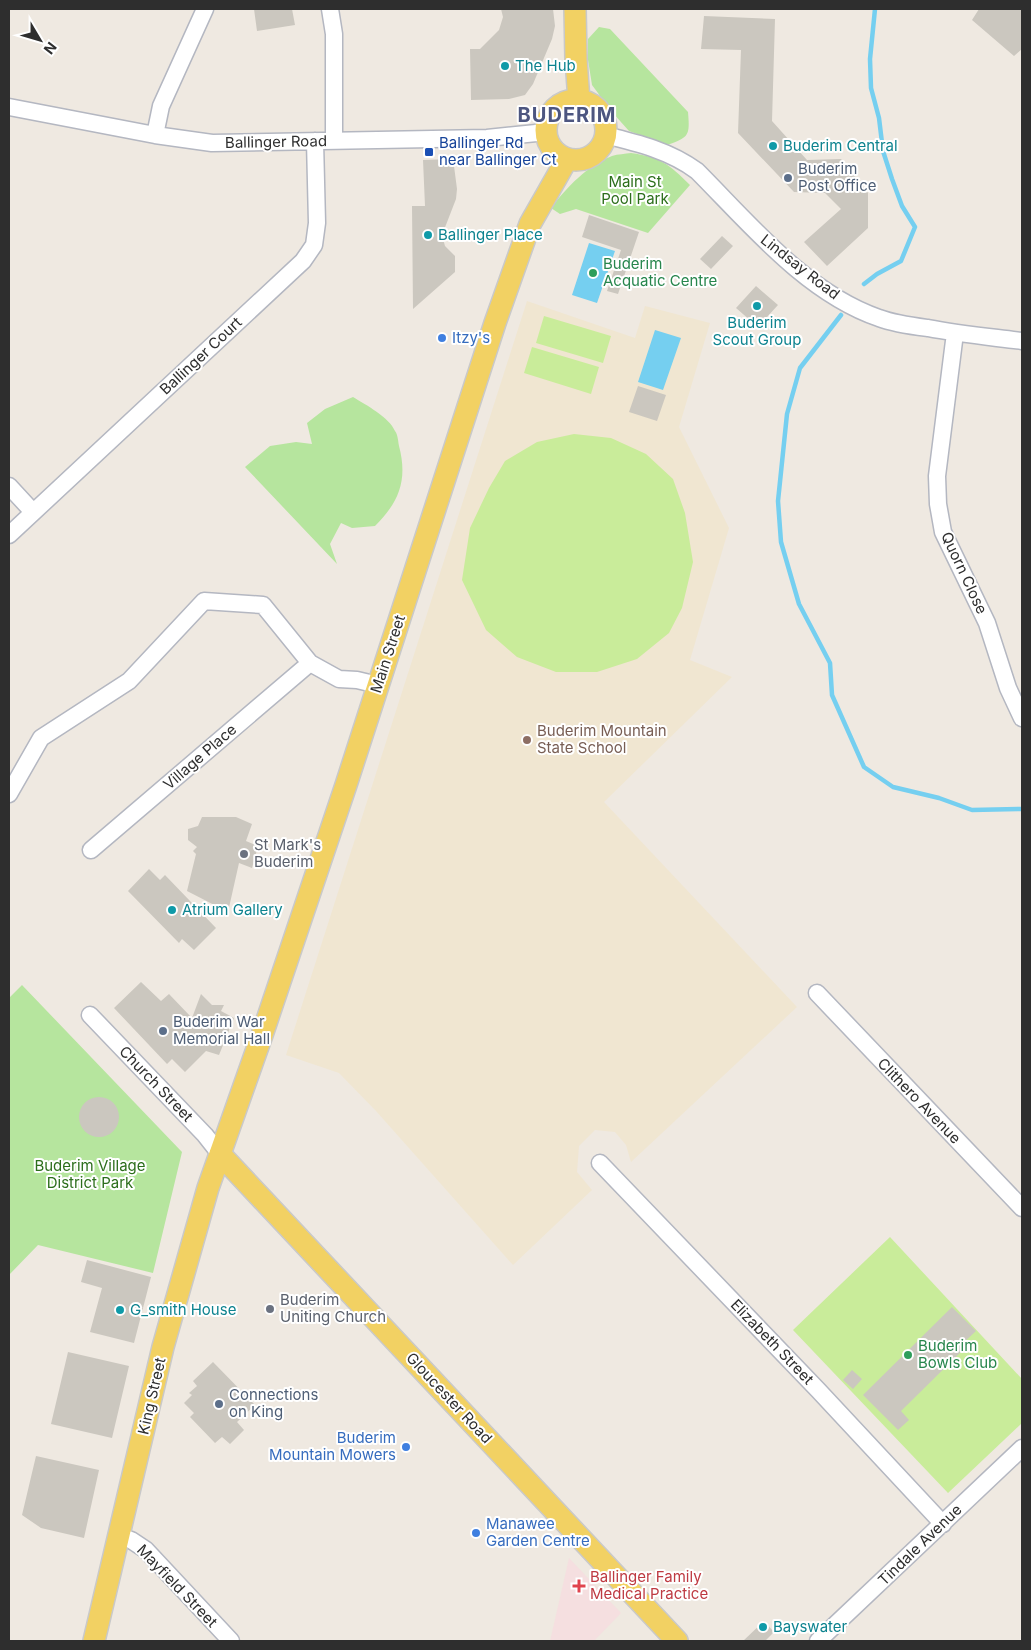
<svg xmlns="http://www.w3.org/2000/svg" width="1031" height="1650" viewBox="0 0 1031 1650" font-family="Inter,sans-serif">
  <rect width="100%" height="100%" fill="#efe9e1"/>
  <!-- education -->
  <path fill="#f0e6d1" d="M527 301 635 338 645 306 710 323 679 427 729 528 690 660 732 677 604 802 797 1007 631 1162 626 1145 615 1132 595 1130 579 1146 577 1172 592 1190 513 1265 376 1111 339 1073 286 1055Z"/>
  <!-- medical -->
  <path fill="#f5dfe0" d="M569 1558 621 1613 594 1641H550Z"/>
  <!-- green -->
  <path fill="#b6e59e" d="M599 27 610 29 688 112C690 136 689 137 667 145L629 131 612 112 592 85 588 60V39Z
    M631 153C660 157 669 164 690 185L648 233 576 209 560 214 551 208C567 187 587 166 612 156 618 154 625 154 631 153Z
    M353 397C366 405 389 417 395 431 398 435 398 441 399 446 408 480 399 502 375 526L352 528 341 523 330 544 337 564 245 467 270 446 296 442 312 444 307 423 325 409Z
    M22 985 182 1152 153 1273 38 1245 9 1275V998Z"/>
  <!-- pitch -->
  <path fill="#c9ec9a" d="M544 316 611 336 603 363 536 343Z
    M532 347 599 367 591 394 524 373Z
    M574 434 611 438 646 454 673 479 685 513 693 562 682 608 669 633 637 659 597 672H556L517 657 486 630 462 580 470 528 489 488 505 461 537 442Z
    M890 1237 1022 1379V1423L948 1493 793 1330Z"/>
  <!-- water -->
  <path fill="#75cff0" d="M589 243 615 251 597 303 572 295Z
    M655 330 681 338 663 390 638 382Z"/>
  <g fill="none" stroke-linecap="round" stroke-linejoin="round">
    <!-- stream -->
    <path stroke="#75cff0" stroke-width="4.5" d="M864 284 877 274 901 261 915 227 902 206 892 179 883 151 879 118 871 88 870 59 875 9
      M841 315 800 368 787 414 778 501 781 542 799 604 830 663 832 695 864 767 893 787 939 798 972 810 1022 809"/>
  </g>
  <!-- building -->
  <path fill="#cbc7bf" d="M254 9H292L295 25 257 31Z
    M501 9H553L555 26 552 39 533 84 525 95 509 99 471 100 470 49H480L499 30 503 17Z
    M979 9H1022V49L1014 56 972 20Z
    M704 16 775 19 772 121 807 160 841 159 868 193V228L827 266 804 242 841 209 825 193 794 192 738 133 741 50 701 49Z
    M450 159 454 166 457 189 456 199 444 230 443 239 445 246 455 256V272L413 309 412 206H425L423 160Z
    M589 215 639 232 618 294 607 291 621 250 582 237Z
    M722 236 733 246 711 269 700 259Z
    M756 286 778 305 758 327 736 308Z
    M638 386 666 395 657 421 629 412Z
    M202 817H236L252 824 246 841 258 846 252 868 239 863 228 912 187 891 196 854 193 851 197 847 188 840V829L198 826Z
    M149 869 160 880 165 875 216 928 194 950 182 939 179 943 128 891Z
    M141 982 161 1001 169 994 192 1018 201 994 212 1005H224L221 1011 234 1018 219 1055 206 1051 185 1072 172 1059 167 1064 114 1008Z
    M79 1117a20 20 0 1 1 40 0a20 20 0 1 1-40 0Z
    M87 1260 151 1277 134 1343 90 1332 102 1288 81 1282Z
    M952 1307 976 1331 961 1345 965 1348 901 1411 909 1420 898 1430 863 1395Z
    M68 1352 129 1366 112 1438 51 1424Z
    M213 1362 255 1405 237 1422 244 1430 230 1444 222 1437 215 1443 190 1417 194 1413 184 1403 192 1395 189 1393 197 1386 193 1381Z
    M852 1370 862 1379 853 1389 843 1380Z
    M36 1456 99 1470 84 1538 41 1528 22 1515Z
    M764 1621 774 1632 765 1641H743Z"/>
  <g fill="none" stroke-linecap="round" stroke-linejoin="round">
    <defs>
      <path id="minor" d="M330 9 334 34V141
        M9 107 155 135 212 143 487 138 546 132
        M155 135 161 106 205 9
        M605 135C638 143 670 151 697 171 750 224 806 293 879 318 895 324 912 326 928 328 959 334 991 337 1022 341
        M955 333 937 476 938 504 943 532 987 623 1008 688 1022 718
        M9 486 33 512
        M9 535 303 261 314 245 317 223 315 141
        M9 794 41 738 129 681 204 601 263 605 310 663 339 679 357 680 378 685
        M91 850 310 663
        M817 993 1022 1208
        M90 1015 205 1135 220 1154
        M600 1163 818 1390 943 1524
        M119 1536 131 1540 146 1550 231 1641
        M818 1641 1022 1448"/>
      <path id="major" d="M575 9 576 59 579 101
        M546 130a30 30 0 1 1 60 0a30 30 0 1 1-60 0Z
        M220 1154 677 1641
        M94 1641 163 1347 208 1188 262 1035 346 785 495 323 530 224 567 159"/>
    </defs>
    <!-- minor casing -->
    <use href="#minor" stroke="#b4b7c1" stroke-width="19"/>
    <!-- major casing -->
    <use href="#major" stroke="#c9c9c9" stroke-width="24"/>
    <!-- minor -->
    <use href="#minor" stroke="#fff" stroke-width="16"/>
    <!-- major -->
    <use href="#major" stroke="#f2d163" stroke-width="21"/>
  </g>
  <!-- markers -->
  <g fill="#0f9aa8" stroke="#fff" stroke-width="2">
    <circle cx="505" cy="66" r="5"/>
    <circle cx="773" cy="146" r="5"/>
    <circle cx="428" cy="235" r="5"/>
    <circle cx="757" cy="306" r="5"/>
    <circle cx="172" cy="910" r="5"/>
    <circle cx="120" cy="1310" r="5"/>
    <circle cx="763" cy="1627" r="5"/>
  </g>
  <rect fill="#1a4fb4" stroke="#fff" stroke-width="2" x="424" y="147" width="10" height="10" rx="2.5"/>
  <g fill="#5c6f8a" stroke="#fff" stroke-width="2">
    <circle cx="788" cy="178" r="5"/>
    <circle cx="163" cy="1031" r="5"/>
    <circle cx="219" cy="1404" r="5"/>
  </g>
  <g fill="#2e9e5b" stroke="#fff" stroke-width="2">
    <circle cx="593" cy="273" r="5"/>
    <circle cx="908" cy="1355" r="5"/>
  </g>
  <g fill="#3f7fe0" stroke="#fff" stroke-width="2">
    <circle cx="442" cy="338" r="5"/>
    <circle cx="406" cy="1447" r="5"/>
    <circle cx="476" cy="1533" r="5"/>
  </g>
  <circle fill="#8d6e63" stroke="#fff" stroke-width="2" cx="527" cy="740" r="5"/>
  <g fill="#6b7280" stroke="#fff" stroke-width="2">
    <circle cx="244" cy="854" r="5"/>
    <circle cx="270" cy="1309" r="5"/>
  </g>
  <path fill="#e0444e" stroke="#fff" stroke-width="2" d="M576.5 1578.5h5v5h5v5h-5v5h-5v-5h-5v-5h5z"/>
  <g text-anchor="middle" stroke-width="4" stroke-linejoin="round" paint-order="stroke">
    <!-- culture labels -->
    <g font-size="15" fill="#0d838f" stroke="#fff" text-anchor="start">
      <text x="515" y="71">The Hub</text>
      <text x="783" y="151">Buderim Central</text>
      <text x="438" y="240">Ballinger Place</text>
      <text x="757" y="328" text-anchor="middle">Buderim<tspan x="757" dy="17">Scout Group</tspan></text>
      <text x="182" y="915">Atrium Gallery</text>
      <text x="130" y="1315">G_smith House</text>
      <text x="773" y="1632">Bayswater</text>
    </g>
    <!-- street labels -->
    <g font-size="15" fill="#2e2e2e" stroke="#fff">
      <text transform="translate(276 142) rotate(-1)" y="5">Ballinger Road</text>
      <text transform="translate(800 267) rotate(38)" y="5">Lindsay Road</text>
      <text transform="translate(201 356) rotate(-43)" y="5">Ballinger Court</text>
      <text transform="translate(964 573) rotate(65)" y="5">Quorn Close</text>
      <text transform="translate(388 654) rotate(-72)" y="5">Main Street</text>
      <text transform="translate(200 757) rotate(-41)" y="5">Village Place</text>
      <text transform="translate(156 1084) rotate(46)" y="5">Church Street</text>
      <text transform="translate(919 1101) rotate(46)" y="5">Clithero Avenue</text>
      <text transform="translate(772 1342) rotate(46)" y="5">Elizabeth Street</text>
      <text transform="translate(152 1396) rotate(-77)" y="5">King Street</text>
      <text transform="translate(449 1398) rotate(47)" y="5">Gloucester Road</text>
      <text transform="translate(920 1545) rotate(-44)" y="5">Tindale Avenue</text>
      <text transform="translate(177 1586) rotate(46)" y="5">Mayfield Street</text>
    </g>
    <!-- transit labels -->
    <g font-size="15" fill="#164399" stroke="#fff" text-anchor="start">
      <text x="439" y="148">Ballinger Rd<tspan x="439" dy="17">near Ballinger Ct</tspan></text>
    </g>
    <!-- service labels -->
    <g font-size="15" fill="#4e5e75" stroke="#fff" text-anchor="start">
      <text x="798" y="174">Buderim<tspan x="798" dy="17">Post Office</tspan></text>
      <text x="173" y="1027">Buderim War<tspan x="173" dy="17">Memorial Hall</tspan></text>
      <text x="229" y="1400">Connections<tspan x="229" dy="17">on King</tspan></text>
    </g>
    <!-- park labels -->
    <g font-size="15" fill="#2c6e1b" stroke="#fff">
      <text x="635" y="187">Main St<tspan x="635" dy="17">Pool Park</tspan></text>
      <text x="90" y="1171">Buderim Village<tspan x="90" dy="17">District Park</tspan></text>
    </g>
    <!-- leisure labels -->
    <g font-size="15" fill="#27864d" stroke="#fff" text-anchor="start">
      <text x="603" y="269">Buderim<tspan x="603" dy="17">Acquatic Centre</tspan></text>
      <text x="918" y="1351">Buderim<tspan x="918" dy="17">Bowls Club</tspan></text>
    </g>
    <!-- shop labels -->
    <g font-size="15" fill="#366cbe" stroke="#fff" text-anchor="start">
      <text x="452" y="343">Itzy's</text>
      <text x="396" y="1443" text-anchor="end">Buderim<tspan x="396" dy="17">Mountain Mowers</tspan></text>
      <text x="486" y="1529">Manawee<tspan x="486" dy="17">Garden Centre</tspan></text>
    </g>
    <!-- education labels -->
    <g font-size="15" fill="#785e54" stroke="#fff" text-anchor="start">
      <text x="537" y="736">Buderim Mountain<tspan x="537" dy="17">State School</tspan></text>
    </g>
    <!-- worship labels -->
    <g font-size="15" fill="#5b616d" stroke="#fff" text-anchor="start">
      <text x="254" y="850">St Mark's<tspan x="254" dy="17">Buderim</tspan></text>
      <text x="280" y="1305">Buderim<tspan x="280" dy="17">Uniting Church</tspan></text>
    </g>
    <!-- health labels -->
    <g font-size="15" fill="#be3a42" stroke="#fff" text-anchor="start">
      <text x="590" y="1582">Ballinger Family<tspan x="590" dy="17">Medical Practice</tspan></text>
    </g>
    <!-- district labels -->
    <g font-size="20" font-weight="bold" letter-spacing="1" fill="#4d5680" stroke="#fff">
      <text x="567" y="122">BUDERIM</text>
    </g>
  </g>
  <!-- border -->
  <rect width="1031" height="1650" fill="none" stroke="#2e2e2e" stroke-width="20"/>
  <!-- north arrow -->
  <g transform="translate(40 40) rotate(128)" stroke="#ffffff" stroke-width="4" paint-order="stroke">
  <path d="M0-4L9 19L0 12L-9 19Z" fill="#2e2e2e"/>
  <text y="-8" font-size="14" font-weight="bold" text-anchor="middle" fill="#2e2e2e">N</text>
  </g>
</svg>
